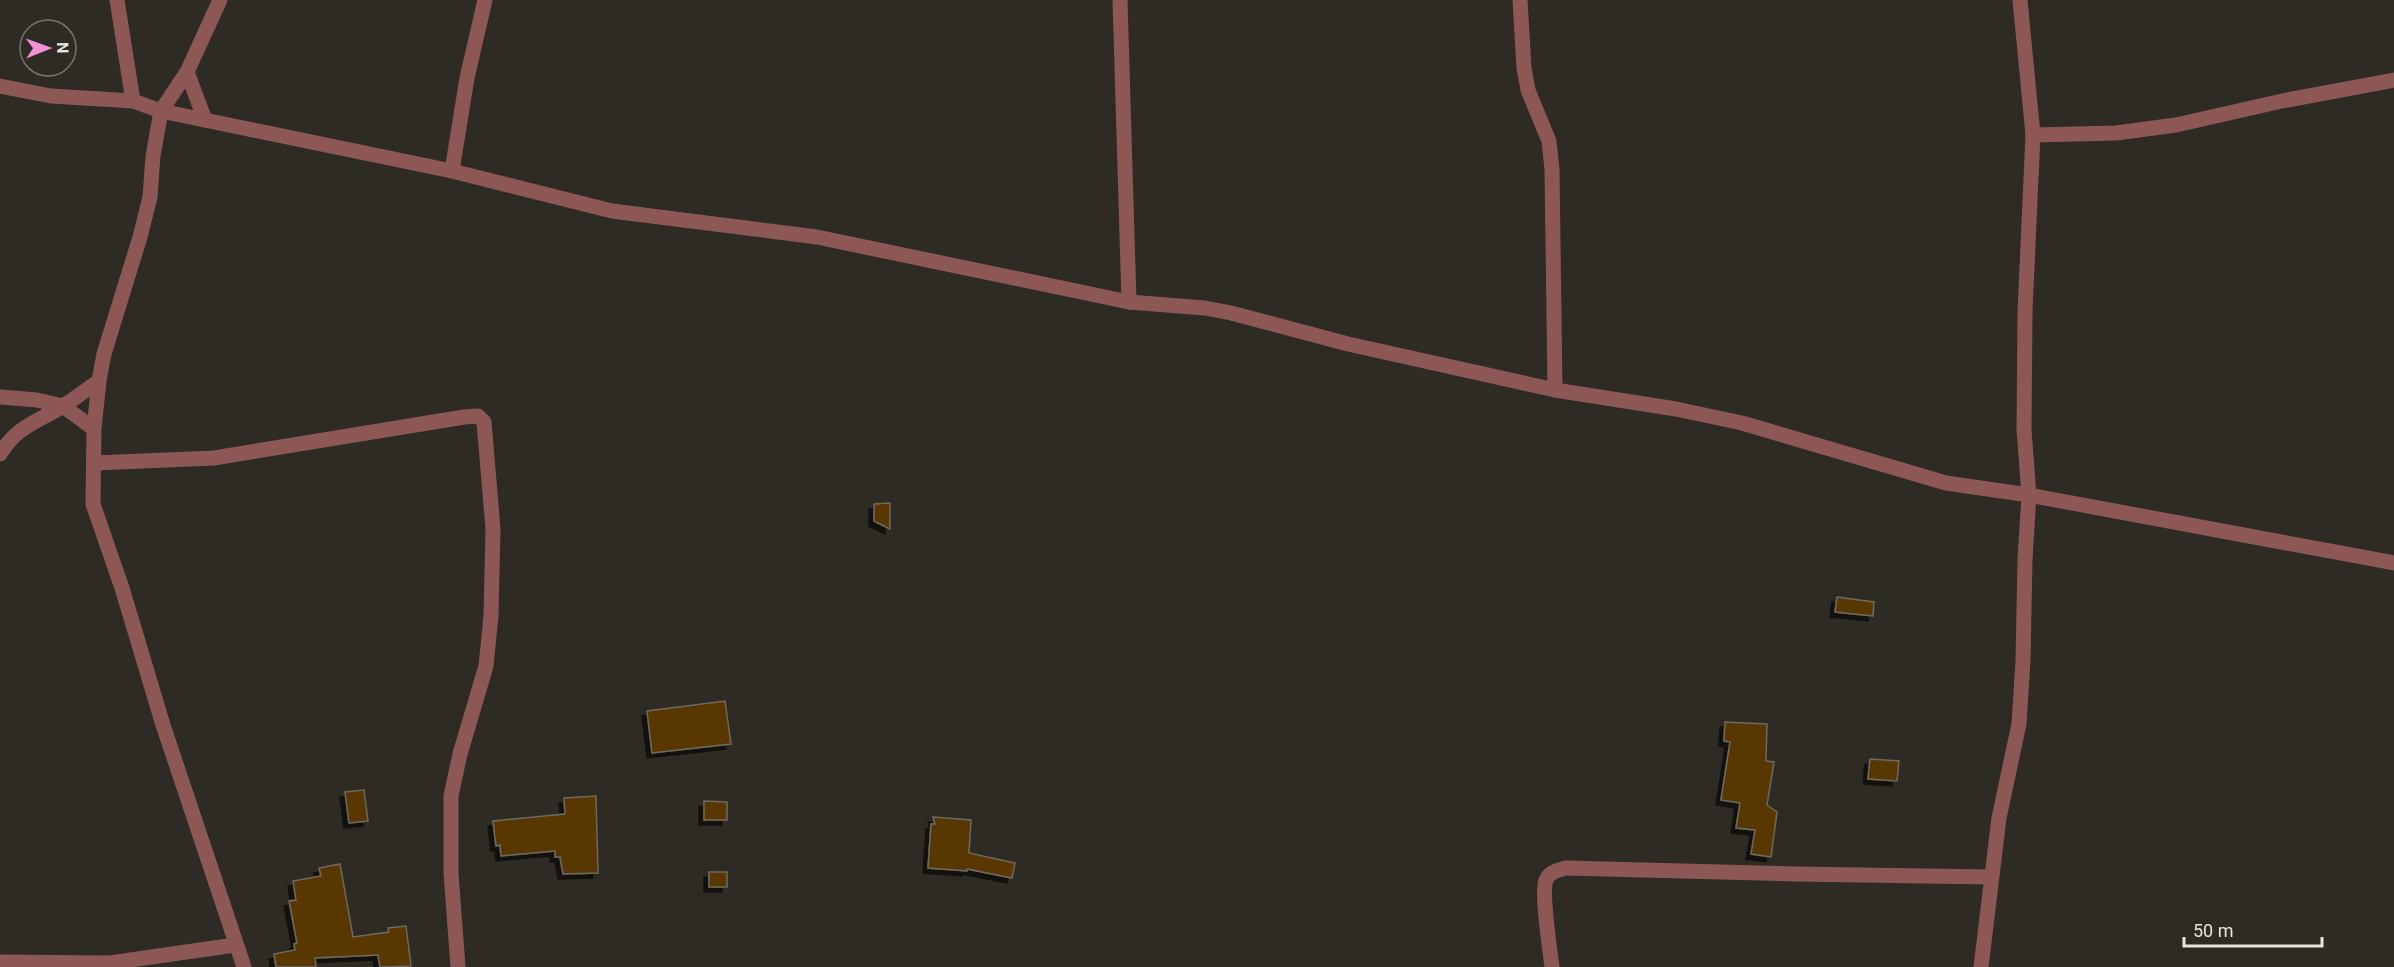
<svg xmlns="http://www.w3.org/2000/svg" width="2394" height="967" viewBox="0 0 2394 967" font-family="Roboto,sans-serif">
  <defs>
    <filter id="shadow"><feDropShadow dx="-5" dy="5" stdDeviation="0" flood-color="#0009"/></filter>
  </defs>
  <rect width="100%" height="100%" fill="#2d2b24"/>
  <!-- building -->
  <path fill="#593702" stroke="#6f6962" stroke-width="1.5" filter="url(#shadow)" d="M890 503V529L874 521V504Z
    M1837 597 1874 602 1873 616 1835 612Z
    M725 701 731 744 652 753 647 711Z
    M1725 722 1767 724 1766 761 1774 762 1767 805 1777 812 1771 857 1751 854 1755 830 1736 828 1740 803 1721 800 1730 742 1724 741Z
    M1870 759 1899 761 1897 781 1868 779Z
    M364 790 368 821 349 823 345 792Z
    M596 796 598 873 563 874 560 857H555V851L501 856 500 845 496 846 493 821 565 814 564 798Z
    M704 801 727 802V820H704Z
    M933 817 971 820 969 853 1015 863 1012 878 967 869V871L928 868 931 824H935Z
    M340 864 353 937 389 932 388 928 406 926 411 966 380 967 378 955 315 958 316 967H276L274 954 295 950 294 944 297 943 289 901 296 900 293 881 321 876 319 868Z
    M709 872H727V887H709Z"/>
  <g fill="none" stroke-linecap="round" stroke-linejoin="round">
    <!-- minor -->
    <path stroke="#8c5755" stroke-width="15" d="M117 0 133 101
      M220 0 187 72 161 111 153 156 150 197 140 237 104 354 99 381 94 429 93 504 122 588 163 725 244 967
      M1120 0 1129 302
      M1520 0 1524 68 1528 90 1549 141 1552 169 1555 390
      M187 72 205 120
      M2033 135 2116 133 2176 125 2282 101 2394 80
      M452 171 467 78 485 0
      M0 397 37 400 63 406 94 429
      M0 454C17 426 37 422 63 406 76 398 87 389 99 381
      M94 463 214 458 464 417 478 416 484 422 493 529 491 616 486 666 460 754 451 796V873L458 967
      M0 962 110 963 235 945
      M1552 967C1550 950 1541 892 1546 880 1550 871 1559 870 1566 868L1796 874 1991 877"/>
    <!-- tertiary -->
    <path stroke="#8c5755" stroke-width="15" d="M0 86 51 96 133 101 161 111 452 171 612 211 817 237 1129 302 1205 308 1231 313 1348 344 1555 390 1676 409 1742 423 1946 483 2029 495 2394 563
      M1981 967 1999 818 2019 724 2023 661 2025 559 2029 495 2024 430 2025 311 2033 135 2020 0"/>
  </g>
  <!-- north arrow -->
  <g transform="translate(48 48) rotate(89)"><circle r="28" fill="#2d2b24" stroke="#77756f" stroke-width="1.5"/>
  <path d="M0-4.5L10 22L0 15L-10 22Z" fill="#f391d6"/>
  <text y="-9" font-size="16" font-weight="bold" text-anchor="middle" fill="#e5e4df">N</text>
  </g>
  <!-- scale -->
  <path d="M2184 937v9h138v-9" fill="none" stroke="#e5e4df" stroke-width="3"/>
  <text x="2193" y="937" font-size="18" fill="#e5e4df" stroke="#2d2b24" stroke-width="4.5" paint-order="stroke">50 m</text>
</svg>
